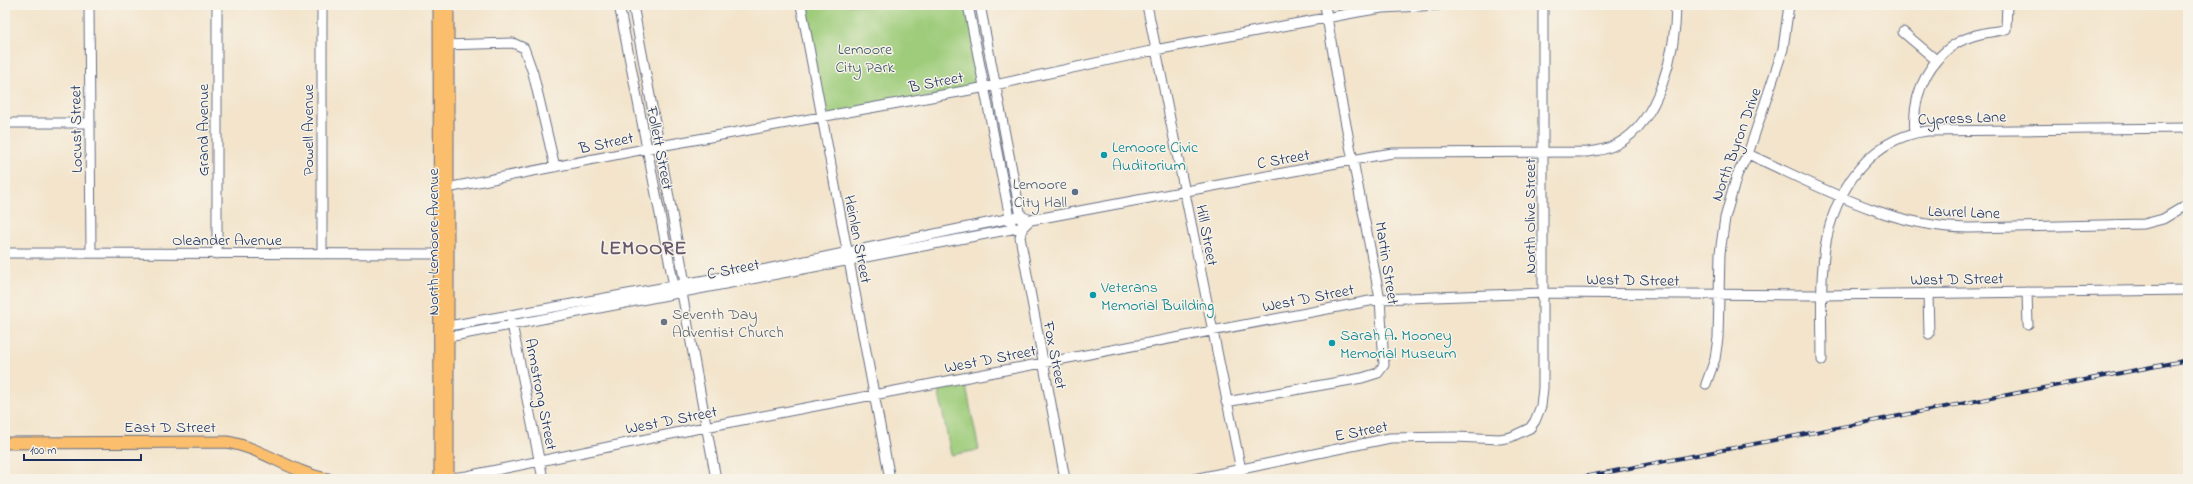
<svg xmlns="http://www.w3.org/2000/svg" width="2193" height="484" viewBox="0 0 2193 484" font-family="'Indie Flower',sans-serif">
  <rect width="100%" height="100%" fill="#f7f3e8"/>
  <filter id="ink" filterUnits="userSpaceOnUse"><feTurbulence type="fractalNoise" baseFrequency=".025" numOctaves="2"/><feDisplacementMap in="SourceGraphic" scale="8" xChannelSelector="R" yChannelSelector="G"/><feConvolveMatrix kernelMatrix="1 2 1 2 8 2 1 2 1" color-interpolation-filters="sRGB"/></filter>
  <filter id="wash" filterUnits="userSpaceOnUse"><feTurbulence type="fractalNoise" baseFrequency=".012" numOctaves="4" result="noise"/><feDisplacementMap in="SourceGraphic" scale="16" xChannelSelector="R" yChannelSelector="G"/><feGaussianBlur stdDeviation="0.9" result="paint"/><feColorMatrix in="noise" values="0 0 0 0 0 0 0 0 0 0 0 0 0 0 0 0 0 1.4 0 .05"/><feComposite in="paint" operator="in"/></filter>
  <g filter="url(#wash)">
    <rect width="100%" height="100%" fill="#f3e4cb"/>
    <!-- green -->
    <path fill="#9ecc7a" stroke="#5c7e6c" d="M801 5H969L983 87 822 117Z
      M964 377 979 450 951 455 937 383Z"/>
  </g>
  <g filter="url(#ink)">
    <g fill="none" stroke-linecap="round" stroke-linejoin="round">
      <defs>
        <path id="minor" d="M89 5 91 253
          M322 5V254
          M619 5 674 286 682 293 716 479
          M633 5 685 283 684 288
          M801 5 890 479
          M968 5 1011 223
          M980 5 1023 227 1020 237 1065 479
          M1147 5 1241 470
          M1903 32 1936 60
          M443 45 513 43 524 48 533 73 555 167
          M5 123H90
          M1915 133C1911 92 1932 49 1973 36 1984 32 1995 32 2006 29L2007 5
          M1748 154C1819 186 1888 227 1968 228L2144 224 2163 219 2188 204
          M442 189 660 146 981 88 1155 50 1358 12 1382 8 1439 5
          M5 253 446 254
          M217 254V5
          M2027 292 2028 325
          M1928 293 1929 334
          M511 319 543 479
          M443 327 767 269 1021 216 1031 220 1374 156 1393 153 1587 152C1598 151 1608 149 1617 144 1660 122 1676 49 1676 5
          M443 338 1023 227 1030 220
          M1822 360C1822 329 1820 297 1823 266 1827 205 1861 139 1927 131L2188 128
          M1706 384 1715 359 1718 338 1720 253 1725 218 1737 175 1748 154 1783 49 1789 5
          M1226 402 1362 378 1378 373 1384 365 1380 299 1339 89 1325 5
          M443 479 467 476 705 427 1380 299 1544 293 1822 295 2188 290
          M1194 479 1390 438 1455 437 1500 439 1511 437 1530 428 1535 421 1541 406 1543 388V5"/>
        <path id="major" d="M439 5 440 479
          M5 443 227 442C263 448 292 473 328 479
          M448 479V5"/>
      </defs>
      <!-- minor casing -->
      <use href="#minor" stroke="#676e84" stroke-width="11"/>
      <!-- major casing -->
      <use href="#major" stroke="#676e84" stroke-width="13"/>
      <!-- minor -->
      <use href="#minor" stroke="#fff" stroke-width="9"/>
      <!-- major -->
      <use href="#major" stroke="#fabe6d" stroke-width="11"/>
      <defs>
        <path id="rail" d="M1573 479 2188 360"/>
      </defs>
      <!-- rail casing -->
      <use href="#rail" stroke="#1b2f5e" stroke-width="4"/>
      <!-- rail -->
      <use href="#rail" stroke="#f7f3e8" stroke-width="2.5" stroke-dasharray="8" stroke-linecap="butt"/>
    </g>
  </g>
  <!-- markers -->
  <g fill="#0f9aa8" stroke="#f7f3e8" stroke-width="1.5">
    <circle cx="1104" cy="155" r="4"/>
    <circle cx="1093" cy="295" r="4"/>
    <circle cx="1332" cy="343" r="4"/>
  </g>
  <circle fill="#5c6f8a" stroke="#f7f3e8" stroke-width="1.5" cx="1075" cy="192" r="4"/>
  <circle fill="#6b7280" stroke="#f7f3e8" stroke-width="1.5" cx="664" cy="322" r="4"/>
  <g text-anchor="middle" stroke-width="3" stroke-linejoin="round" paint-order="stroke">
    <!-- park labels -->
    <g font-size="16" fill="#3c5665" stroke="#f7f3e8">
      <text x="865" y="54">Lemoore<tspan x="865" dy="18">City Park</tspan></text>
    </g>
    <!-- street labels -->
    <g font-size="16" fill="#1b2f5e" stroke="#f7f3e8">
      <text transform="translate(936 81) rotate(-11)" y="6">B Street</text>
      <text transform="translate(1962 117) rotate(-2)" y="6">Cypress Lane</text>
      <text transform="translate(75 129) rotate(-91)" y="6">Locust Street</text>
      <text transform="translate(202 130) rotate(-90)" y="6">Grand Avenue</text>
      <text transform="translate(307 130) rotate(-90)" y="6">Powell Avenue</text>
      <text transform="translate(606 142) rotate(-12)" y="6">B Street</text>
      <text transform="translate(1735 144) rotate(-70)" y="6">North Byron Drive</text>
      <text transform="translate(661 148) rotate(79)" y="6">Follett Street</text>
      <text transform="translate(1283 158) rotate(-10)" y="6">C Street</text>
      <text transform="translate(1964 211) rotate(2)" y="6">Laurel Lane</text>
      <text transform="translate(1529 216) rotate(-90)" y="6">North Olive Street</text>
      <text transform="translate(1208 235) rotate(79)" y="6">Hill Street</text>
      <text x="227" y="245">Oleander Avenue</text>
      <text transform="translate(859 239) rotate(79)" y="6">Heinlen Street</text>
      <text transform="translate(432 242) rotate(-90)" y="6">North Lemoore Avenue</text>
      <text transform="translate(1388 263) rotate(81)" y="6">Martin Street</text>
      <text transform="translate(733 268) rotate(-11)" y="6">C Street</text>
      <text transform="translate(1957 278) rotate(-1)" y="6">West D Street</text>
      <text transform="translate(1633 279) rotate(1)" y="6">West D Street</text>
      <text transform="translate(1308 297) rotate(-11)" y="6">West D Street</text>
      <text transform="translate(1056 355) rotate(79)" y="6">Fox Street</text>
      <text transform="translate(990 358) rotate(-11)" y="6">West D Street</text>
      <text transform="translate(542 394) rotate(79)" y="6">Armstrong Street</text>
      <text transform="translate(671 419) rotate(-11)" y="6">West D Street</text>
      <text x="170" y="432">East D Street</text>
      <text transform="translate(1361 430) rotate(-11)" y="6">E Street</text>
    </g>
    <!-- culture labels -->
    <g font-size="16" fill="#0d838f" stroke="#f7f3e8" text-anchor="start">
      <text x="1112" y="152">Lemoore Civic<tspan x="1112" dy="18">Auditorium</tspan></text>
      <text x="1101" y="292">Veterans<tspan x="1101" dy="18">Memorial Building</tspan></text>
      <text x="1340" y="340">Sarah A. Mooney<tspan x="1340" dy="18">Memorial Museum</tspan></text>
    </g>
    <!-- service labels -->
    <g font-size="16" fill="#4e5e75" stroke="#f7f3e8" text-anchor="end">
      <text x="1067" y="189">Lemoore<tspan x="1067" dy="18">City Hall</tspan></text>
    </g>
    <!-- worship labels -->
    <g font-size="16" fill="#5b616d" stroke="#f7f3e8" text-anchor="start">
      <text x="672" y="319">Seventh Day<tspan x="672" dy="18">Adventist Church</tspan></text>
    </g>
    <!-- district labels -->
    <g font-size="20" font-weight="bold" letter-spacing="1" fill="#66576c" stroke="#f7f3e8">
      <text x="644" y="254">LEMOORE</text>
    </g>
  </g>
  <!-- margin -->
  <rect width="2193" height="484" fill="none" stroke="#f7f3e8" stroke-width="20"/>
  <!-- scale -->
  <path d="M24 454v6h117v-6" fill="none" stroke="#1b2f5e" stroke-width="2"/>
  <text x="30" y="454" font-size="12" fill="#1b2f5e" stroke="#f7f3e8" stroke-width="3" paint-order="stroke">100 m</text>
</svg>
